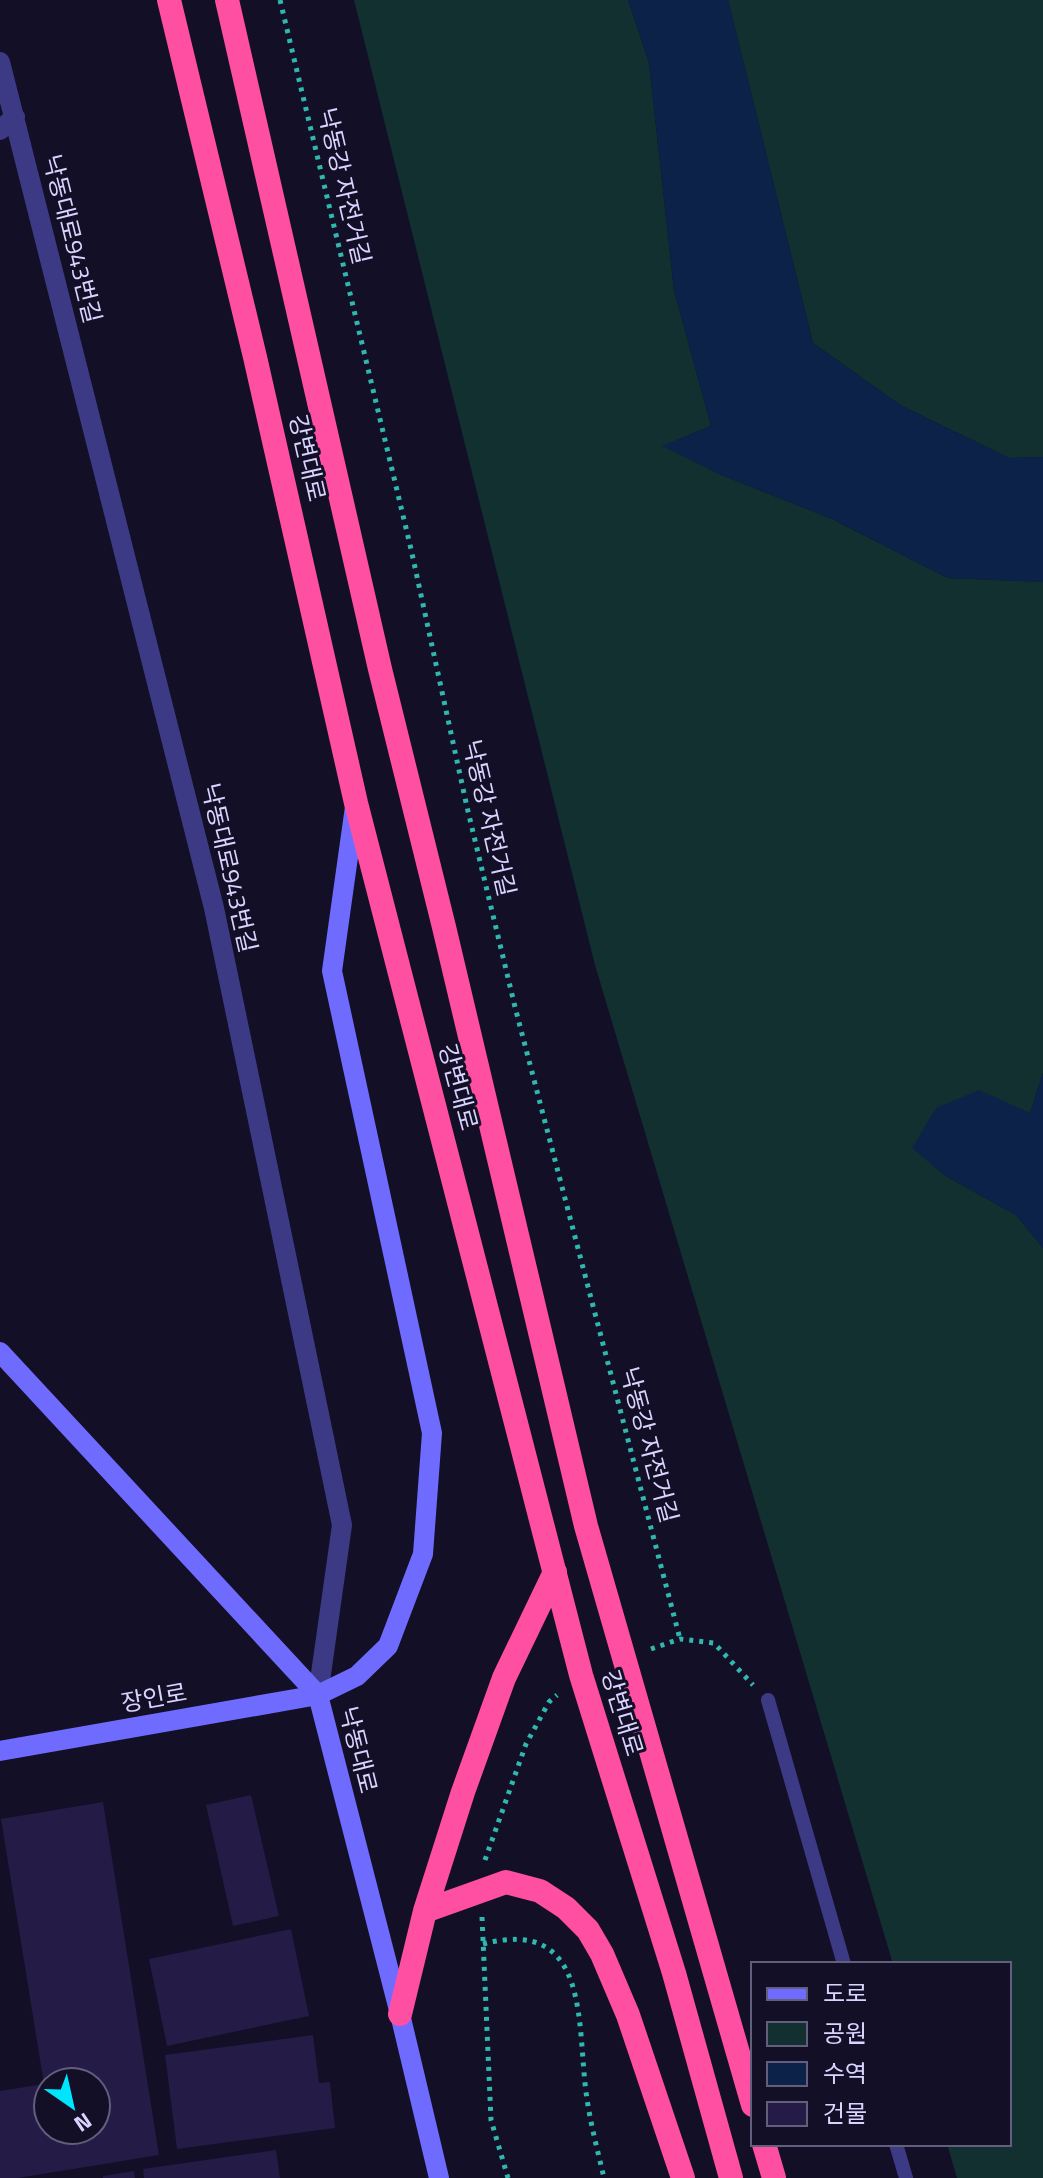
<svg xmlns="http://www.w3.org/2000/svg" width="1043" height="2178" viewBox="0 0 1043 2178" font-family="'Titillium Web','Noto Sans KR',sans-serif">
  <rect width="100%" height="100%" fill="#130f26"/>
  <!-- green -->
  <path fill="#12302f" d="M354 0H628L649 63 674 290 711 426 663 446 724 476 832 519 948 578 1043 582V1073L1030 1113 944 1175 1016 1215 1043 1248V2178H957L947 2144H1009V1964H893L595 965Z
    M728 0H1043V457L1009 458 900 405 813 343Z"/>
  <!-- water -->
  <path fill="#0c2248" d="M628 0H728L813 343 900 405 1009 458 1043 457V582L948 578 832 519 724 476 662 446 711 426 674 290 649 63Z
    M1043 1073V1248L1016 1215 944 1175 912 1148 936 1108 979 1090 1030 1113Z"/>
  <!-- building -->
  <path fill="#241b47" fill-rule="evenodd" d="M251 1795 279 1916 233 1926 206 1805Z
    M103 1802 159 2155 18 2178H0V2091L44 2084 1 1819ZM48 2082H96V2130H48Z
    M291 1929 309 2016 167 2046 149 1959Z
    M313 2035 319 2083 330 2082 335 2128 177 2149 165 2055Z
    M276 2150 280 2178H144L143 2169Z
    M134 2171 135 2178H103V2176Z"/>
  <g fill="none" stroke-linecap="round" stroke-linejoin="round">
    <!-- path -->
    <path stroke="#2fb8b0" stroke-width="5" stroke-dasharray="4 6" stroke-linecap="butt" d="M280 0 411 549 467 807 515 1007 680 1639
      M651 1649 680 1639 714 1643 753 1685
      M485 1860 526 1744 549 1702 557 1695
      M482 1917 491 2120 508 2178
      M483 1944C593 1915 576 2029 587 2099 591 2126 598 2152 604 2178"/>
    <!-- lane -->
    <path stroke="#3d3a85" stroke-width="14" d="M768 1700 844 1964
      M896 2144 906 2178"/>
    <!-- street -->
    <path stroke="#3d3a85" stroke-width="20" d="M0 62 214 908 342 1525 318 1695
      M0 130 15 117"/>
    <!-- secondary -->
    <path stroke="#6f6bff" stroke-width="20" d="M0 1352 318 1695 400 2014 439 2178
      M0 1751 318 1695 357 1676 388 1646 423 1554 432 1433 332 971 355 807"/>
    <!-- highway -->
    <path stroke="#ff4fa3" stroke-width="24" d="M169 0 255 357 356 803 581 1675 674 1973 731 2178
      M227 0 380 669 444 927 586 1526 753 2105
      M425 1911 506 1882 540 1891 566 1908 588 1930 602 1954 628 2015 683 2178
      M400 2014 425 1911 463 1792 504 1678 555 1572
      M764 2144 774 2178"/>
  </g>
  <g text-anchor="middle" stroke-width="6" stroke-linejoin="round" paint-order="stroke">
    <!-- street labels -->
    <g font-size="24" fill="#d9d4ff" stroke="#130f26">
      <text transform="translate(344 186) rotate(77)" y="8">낙동강 자전거길</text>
      <text transform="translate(72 239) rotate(76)" y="8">낙동대로943번길</text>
      <text transform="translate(307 458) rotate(77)" y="8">강변대로</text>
      <text transform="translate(489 818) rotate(77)" y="8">낙동강 자전거길</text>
      <text transform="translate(229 868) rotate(77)" y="8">낙동대로943번길</text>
      <text transform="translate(458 1087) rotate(75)" y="8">강변대로</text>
      <text transform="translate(649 1445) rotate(75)" y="8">낙동강 자전거길</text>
      <text transform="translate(154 1698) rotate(-10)" y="8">장인로</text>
      <text transform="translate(622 1713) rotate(73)" y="8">강변대로</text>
      <text transform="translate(358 1750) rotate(76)" y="8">낙동대로</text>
    </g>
  </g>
  <!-- legend -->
  <rect x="751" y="1962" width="260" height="184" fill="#130f26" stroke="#625e7d" stroke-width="2"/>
  <rect x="767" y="1988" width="40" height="12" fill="#6f6bff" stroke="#625e7d" stroke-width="2"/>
  <text x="823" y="2002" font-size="24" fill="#d9d4ff">도로</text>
  <rect x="767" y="2022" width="40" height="24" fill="#12302f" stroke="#625e7d" stroke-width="2"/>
  <text x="823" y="2042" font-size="24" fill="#d9d4ff">공원</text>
  <rect x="767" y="2062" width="40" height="24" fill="#0c2248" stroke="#625e7d" stroke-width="2"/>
  <text x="823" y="2082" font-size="24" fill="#d9d4ff">수역</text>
  <rect x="767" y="2102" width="40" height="24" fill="#241b47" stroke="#625e7d" stroke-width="2"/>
  <text x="823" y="2122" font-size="24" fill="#d9d4ff">건물</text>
  <!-- north arrow -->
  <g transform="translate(72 2106) rotate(146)"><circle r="38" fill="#130f26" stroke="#625e7d" stroke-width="2"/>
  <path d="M0-6L14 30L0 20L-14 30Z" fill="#00e5ff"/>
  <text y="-12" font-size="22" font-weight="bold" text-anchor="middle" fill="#d9d4ff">N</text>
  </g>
</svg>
